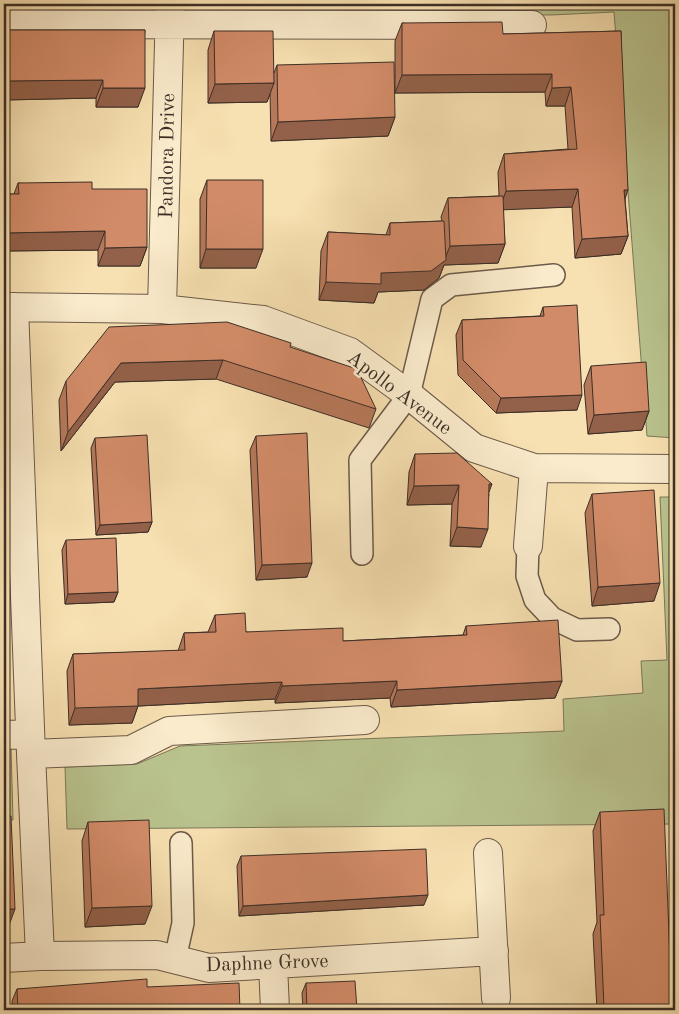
<svg xmlns="http://www.w3.org/2000/svg" width="679" height="1014" viewBox="0 0 679 1014" font-family="'Old Standard TT',serif">
  <rect width="100%" height="100%" fill="#f7e0b1"/>
  <filter id="stains"><feTurbulence type="fractalNoise" baseFrequency=".004" numOctaves="4"/><feColorMatrix values="0 0 0 0 .2 0 0 0 0 .09 0 0 0 0 .02 0 0 0 .5 -.17"/></filter>
  <radialGradient id="worn" r=".72"><stop offset=".6" stop-color="#630" stop-opacity="0"/><stop offset="1" stop-color="#630" stop-opacity=".3"/></radialGradient>
  <!-- green -->
  <path fill="#b9c38e" stroke="#7b785a" d="M4 4H145L146 10 4 9Z
    M195 4H675V438L647 436 614 12 551 15 195 10Z
    M660 497H675V824L67 829 65 767 137 764 180 746 564 731 563 699 643 693 641 661 667 660Z
    M4 746H11L13 820H4Z"/>
  <g fill="none" stroke-linecap="round" stroke-linejoin="round">
    <defs>
      <path id="lane" d="M528 546 527 576 535 600 552 618 577 630 609 629
        M4 548 23 547
        M362 554 360 460 409 395 432 299 451 285 554 275
        M175 959 183 923 181 843"/>
      <path id="street" d="M4 24 532 25
        M4 307 162 309 263 320 350 352 409 395 474 448 534 468 675 469
        M14 307 31 754 131 750 169 731 365 720
        M162 309 170 5
        M528 546 534 468
        M4 735 30 734
        M31 754 40 956 157 955 209 968 494 951
        M488 853 496 998
        M4 958 40 956
        M273 964 275 1010"/>
    </defs>
    <!-- lane casing -->
    <use href="#lane" stroke="#6c5a4a" stroke-width="24"/>
    <!-- street casing -->
    <use href="#street" stroke="#6c5a4a" stroke-width="30"/>
    <!-- lane -->
    <use href="#lane" stroke="#faebcc" stroke-width="21"/>
    <!-- street -->
    <use href="#street" stroke="#faebcc" stroke-width="28"/>
  </g>
  <!-- wall -->
  <path fill="#b57859" stroke="#3d2e27" d="M402 23 503 34 621 31 625 199 628 236 621 254 575 258 572 207 503 209 505 244 498 263 444 265 439 278 424 290 378 292 374 303 319 300 321 251 328 232 386 235 390 223 442 221 441 217 448 198 499 196 498 172 504 154 568 149 565 106H546L545 92 395 93V41Z
    M4 30H145L138 107H96V98L4 100Z
    M214 31 274 73 277 65 395 117 388 136 271 141 270 94 267 102 208 103V50Z
    M207 180 256 268H200V199Z
    M18 183 92 189 147 247 140 266H98V250L4 251V194H14Z
    M543 307 577 410 496 413 458 375 456 335 462 320 540 316Z
    M290 347 376 409 369 428 216 379 115 382 61 451 59 400 66 381Z
    M591 366 649 411 642 430 588 434 584 385Z
    M256 436 307 577 256 580 250 450Z
    M95 438 152 522 148 532 96 535 91 448Z
    M415 454 489 494 481 547 450 546 452 504 407 505 409 472Z
    M592 494 654 601 592 606 585 513Z
    M66 540 118 592 114 602 65 604 62 550Z
    M215 615 246 632 343 641 463 635 466 626 562 681 555 698 391 707 390 698 275 703V699L138 706 132 723 69 725 67 671 73 654 178 651 184 633 208 632Z
    M600 812 672 1010H597L593 934 597 922 593 831Z
    M88 822 145 924 85 927 82 841Z
    M241 856 424 905 239 916 237 866Z
    M306 983 357 1010H303L302 993Z
    M147 987 240 1010H13L12 1001 17 989Z"/>
  <!-- shaded-wall -->
  <path fill="#936149" stroke="#3d2e27" d="M552 74 545 92 395 93 402 75Z
    M103 80 96 98 4 100V81Z
    M274 83 267 102 208 103 215 84Z
    M571 87 565 106H546L552 88Z
    M103 88H145L138 107H96Z
    M395 117 388 136 271 141 278 122Z
    M578 189 572 207 499 210 506 191Z
    M624 190H628L622 208Z
    M105 231 98 250 4 251V233Z
    M628 236 621 254 575 258 582 239Z
    M505 244 498 263 444 265 439 278 424 290 378 292 374 303 319 300 326 282 381 273 444 261 450 246Z
    M147 247 140 266H98L105 248Z
    M206 249H263L256 268H200Z
    M223 360 216 379 115 382 61 451 68 432 121 363Z
    M582 395 577 410 496 413 501 398Z
    M649 411 642 430 588 434 594 415Z
    M489 484H492L485 503Z
    M459 485 452 504 407 505 414 486Z
    M152 522 148 532 96 535 100 525Z
    M457 527 488 529 481 547 450 546Z
    M312 563 307 577 256 580 262 565Z
    M660 583 654 601 592 606 598 587Z
    M118 592 114 602 65 604 68 594Z
    M397 681 390 698 275 703 282 686Z
    M562 681 555 698 391 707 397 690Z
    M282 682 275 699 138 706 132 723 69 725 75 708 138 689Z
    M4 689H6L4 696Z
    M428 895 424 905 239 916 243 906Z
    M152 906 145 924 85 927 92 908Z
    M4 909H15L8 928H4Z
    M648 1005 646 1010H603L604 1007Z"/>
  <!-- building -->
  <path fill="#d28b68" stroke="#3d2e27" d="M502 22 503 34 621 31 628 190H624L628 236 582 239 578 189 506 191 504 154 577 149 571 87 552 88V74L402 75V23Z
    M4 30H145V88H103V80L4 81Z
    M214 31H273L274 83 215 84Z
    M394 62 395 117 278 122 277 65Z
    M207 180H263V249H206Z
    M92 182V189H147V247L105 248V231L4 233V194H19L18 183Z
    M503 196 505 244 450 246 448 198Z
    M444 221 446 260 431 271 381 273V284L326 282 328 232 390 235V223Z
    M577 305 582 395 501 398 463 360 462 320 544 316 543 307Z
    M227 322 291 343 290 347 357 369 376 409 223 360 121 363 68 432 66 381 109 327Z
    M646 362 649 411 594 415 591 366Z
    M307 433 312 563 262 565 256 436Z
    M147 435 152 522 100 525 95 438Z
    M457 453 492 484H489L488 529 457 527 459 485 414 486 415 454Z
    M654 490 660 583 598 587 592 494Z
    M116 538 118 592 68 594 66 540Z
    M245 613 246 632 343 628V641L467 635 466 626 558 620 562 681 397 690V681L282 686V682L138 689V706L75 708 73 654 185 650 184 633 216 632 215 615Z
    M4 638 6 689H4Z
    M664 809 672 1010H648V1005L604 1007 600 915H604L600 812Z
    M4 816H11L15 909H4Z
    M149 820 152 906 92 908 88 822Z
    M426 849 428 895 243 906 241 856Z
    M147 979V987L239 983 240 1010H18L17 989Z
    M355 981 357 1010H307L306 983Z"/>
  <g text-anchor="middle" stroke-width="4.5" stroke-linejoin="round" paint-order="stroke">
    <!-- street labels -->
    <g font-size="20" fill="#3d2e27" stroke="#faebcc">
      <text transform="translate(166 156) rotate(-89)" y="7">Pandora Drive</text>
      <text transform="translate(400 392) rotate(37)" y="7">Apollo Avenue</text>
      <text transform="translate(267 962) rotate(-2)" y="7">Daphne Grove</text>
    </g>
  </g>
  <!-- margin -->
  <rect width="679" height="1014" fill="none" stroke="#f7e0b1" stroke-width="20"/>
  <rect x="5" y="5" width="669" height="1004" fill="none" stroke="#3d2e27" stroke-width="2.5"/>
  <rect x="10" y="10" width="659" height="994" fill="none" stroke="#3d2e27"/>
  <rect width="100%" height="100%" filter="url(#stains)"/>
  <rect width="100%" height="100%" fill="url(#worn)"/>
</svg>
